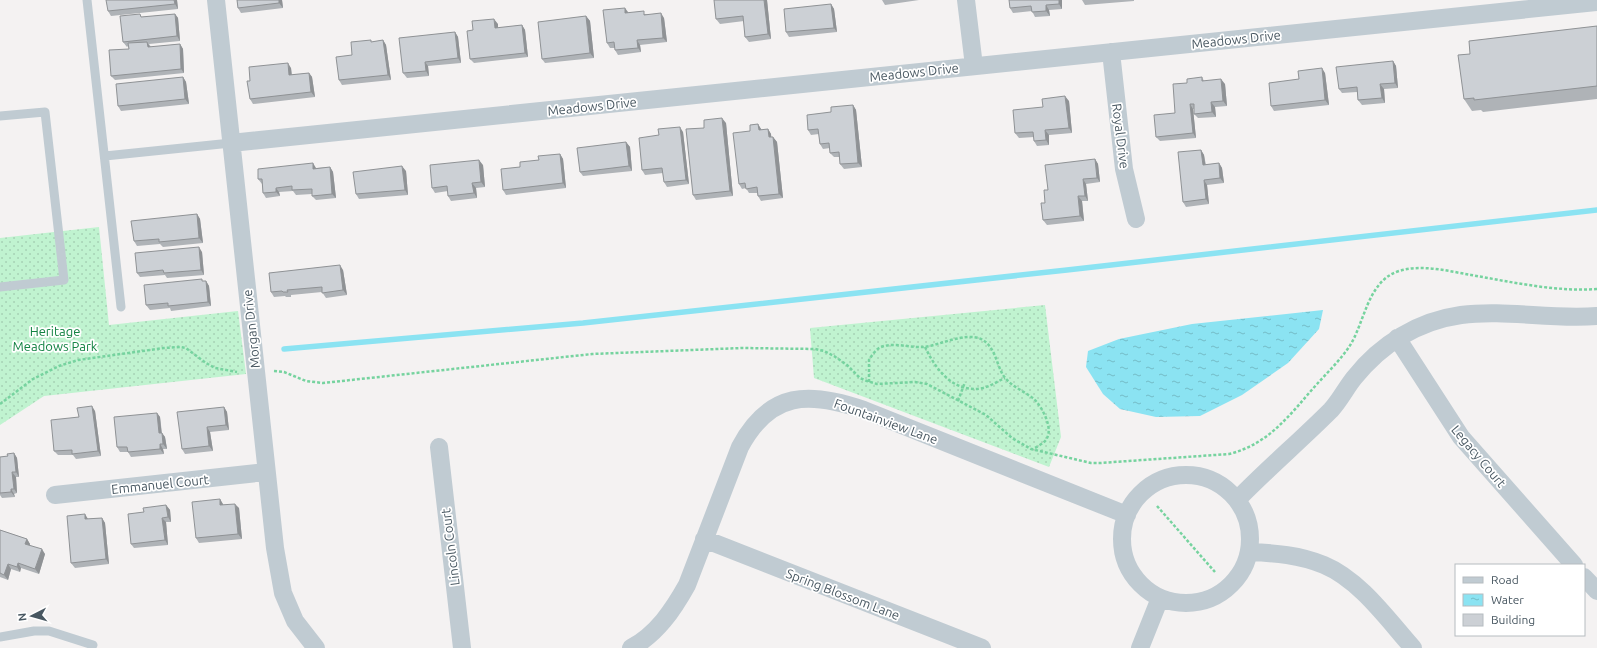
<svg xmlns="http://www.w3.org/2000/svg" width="1597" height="648" viewBox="0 0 1597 648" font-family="Ubuntu,sans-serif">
  <defs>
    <pattern id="grass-dots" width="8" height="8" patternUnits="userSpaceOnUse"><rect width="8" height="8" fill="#c0f3d0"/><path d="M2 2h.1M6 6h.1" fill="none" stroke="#a6d2b5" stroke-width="1.8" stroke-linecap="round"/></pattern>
    <pattern id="water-ripples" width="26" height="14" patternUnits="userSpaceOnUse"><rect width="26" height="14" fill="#8be3f2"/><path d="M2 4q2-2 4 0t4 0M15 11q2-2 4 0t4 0" fill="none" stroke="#74bbc7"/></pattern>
  </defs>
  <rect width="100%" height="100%" fill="#f4f2f2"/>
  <!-- grass -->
  <path fill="url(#grass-dots)" d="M99 227 109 325 238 311 246 374 44 396 0 425V238Z
    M1045 305 1061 437 1049 467 814 378 810 328Z"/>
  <!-- water -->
  <path fill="url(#water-ripples)" d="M1323 310 1319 329 1288 363 1242 395 1200 416 1156 417 1120 409 1103 394 1086 367 1088 351 1119 339 1192 324Z"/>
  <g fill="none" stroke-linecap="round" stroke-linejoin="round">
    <!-- stream -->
    <path stroke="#8be3f2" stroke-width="5.5" d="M284 349 583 323 1067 270 1597 210"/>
    <!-- path -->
    <path stroke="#76d39f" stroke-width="2.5" stroke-dasharray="3 2" stroke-linecap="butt" d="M925 347C936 370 954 394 983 388 991 386 998 381 1005 378
      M274 371 284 372 306 381 323 383 592 354 742 348 815 349 824 351 834 356 847 365 860 378 867 381 877 384 915 382 927 384 986 415 1012 438 1031 449 1091 463H1100L1229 454C1270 444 1291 413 1317 384 1328 372 1340 360 1349 347 1365 323 1367 281 1399 271 1422 264 1448 271 1471 275 1512 282 1555 292 1597 289
      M869 382V360C872 355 876 349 881 347 894 342 911 348 924 347 940 345 965 332 981 339 995 346 996 363 1003 375 1010 386 1024 391 1034 399 1042 407 1053 427 1047 438 1045 443 1038 446 1033 449
      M958 401 965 382
      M0 404 33 379 59 366 78 360 164 348 180 347 186 348 206 363 215 368 237 372
      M1157 506 1215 572"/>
    <!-- lane -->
    <path stroke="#c0cbd2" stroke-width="9" d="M87 0 121 307
      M0 116 45 112 64 280 0 287
      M105 156 231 143
      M0 637 34 631H49L93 645"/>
    <!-- street -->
    <path stroke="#c0cbd2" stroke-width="18" d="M216 0 275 548 283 593 295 621 316 648
      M966 0 974 66
      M1111 52 1124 169 1136 219
      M231 143 1597 2
      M1397 338 1461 437 1574 565
      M439 447 462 648
      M1122 539a64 64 0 1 1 128 0a64 64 0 1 1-128 0Z
      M55 495 266 472
      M1237 500C1267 469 1300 441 1331 410 1340 400 1346 388 1354 378 1381 344 1418 321 1461 315 1506 309 1551 320 1597 316
      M704 539 982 648
      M1249 552C1275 553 1300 555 1324 565 1360 580 1388 620 1413 648
      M1584 577 1597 591
      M631 648C657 634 673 610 687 585L740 447C770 391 809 391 864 410L1127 515
      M1140 648 1160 598"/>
  </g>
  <!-- wall -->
  <path fill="#afb3b7" d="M177 0 178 9 111 16 108 11Z
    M237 0H282L283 8 241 13 238 8Z
    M767 0 771 39 749 42 745 37 744 21 720 24 716 19Z
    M882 0H919L885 5Z
    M1062 0V9L1049 10 1050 16 1035 17 1032 11 1013 13 1010 8Z
    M1082 0H1134V1L1085 5Z
    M831 4 834 9 837 32 789 37 786 32Z
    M628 13 646 14 664 18 667 42 640 45 641 52 618 55 615 50V48H610L607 43Z
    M175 14 178 18 180 41 149 44 151 47 180 44 183 49 184 73 115 80 111 76 129 49 128 46 127 47 123 42 143 17Z
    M586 16 590 21 594 58 545 63 542 59Z
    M498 24V28L522 25 525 30 528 57 474 63 470 59 473 30Z
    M1597 26V99L1483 112 1481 110 1472 111 1464 99 1470 54Z
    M455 32 458 37 461 63 428 66 429 76 407 78 403 73Z
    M383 40 386 45 391 80 342 85 339 80 352 55 372 42Z
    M1393 61 1396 66 1398 88 1384 89 1385 103 1362 105 1358 100 1357 92 1342 93 1339 89Z
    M291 68 292 75 309 73 312 77 315 97 253 104 250 99V81Z
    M1325 73 1329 105 1274 111 1271 106 1299 79Z
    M183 77 186 82 189 104 121 111 118 106Z
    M1202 77 1204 81 1225 84 1227 106 1215 107 1216 117 1198 118 1194 114V109H1193L1196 138 1160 141 1156 137 1175 113 1187 83Z
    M1069 101 1072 133 1049 135V145L1037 146 1034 141V137L1019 138 1015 133 1043 107Z
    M853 105 856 110 862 167 844 169 840 164V157H834L830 153V148L823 149 820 144 819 134 811 135 808 130 831 112Z
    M726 123 733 196 696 200 693 195 704 128Z
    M758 124 761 129 762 130 768 129 771 134V137H773L777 142 783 198 761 201 758 196 757 193H749L746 188 742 189 739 184 750 131Z
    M683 132 689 184 667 187 664 182 663 173 645 175 642 170 659 135Z
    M626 142 630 147 632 171 583 176 580 172Z
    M1201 150 1204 155 1206 165 1219 163 1222 168 1224 183 1207 185 1209 204 1186 207 1183 202Z
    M560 154 563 159 566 188 506 195 503 190 520 167 539 160Z
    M1095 159 1098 164 1100 182 1086 184 1088 201H1082L1084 221 1047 225 1043 220 1045 203 1048 190Z
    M483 165 485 187 476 188 477 198 451 201 448 196V191L435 193 432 188Z
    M330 167 333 172 336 198 316 200 312 196V194L296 195 293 191 279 192 280 196 266 198 263 193 262 184 258 179 316 168Z
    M406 171 408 195 359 199 356 194Z
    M197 214 200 219 203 243 163 247 160 244 137 246 134 241Z
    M202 252 204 275 167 278 165 275 140 277 137 273Z
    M343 270 347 295 326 298 322 292 291 295V297H286L285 296 274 297 271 292Z
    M203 281H206L209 286 211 306 171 311 170 308 150 310 146 305Z
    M224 407 227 412 229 430 210 432 213 451 185 454 182 449Z
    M95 411 101 456 76 459 73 455H58L54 451 79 417Z
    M157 413 160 417 162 433 165 437 167 449H163L164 454 131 457 128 452H120L117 447Z
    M14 453 17 458 19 477H16L17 493 14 494 15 497 2 498 0 495V457L8 456Z
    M220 499 223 505 239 508 242 539 199 543 196 538Z
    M166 505 170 510 171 522H166L168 545 134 548 131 544Z
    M102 518 105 523 109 564 75 568 71 563 88 519Z
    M0 530 27 539 30 544V545L45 554 39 574 21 568 20 572 11 569 8 580 0 577Z"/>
  <!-- shaded-wall -->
  <path fill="#8f9295" d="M174 0H177L178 9 175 4Z
    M279 0H282L283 8 279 3Z
    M764 0H767L771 39 768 34Z
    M1059 0H1062V9L1059 4Z
    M831 4 834 9 837 32 834 28Z
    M1046 5 1049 10 1050 16 1046 11Z
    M625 8 628 12 629 18 625 13Z
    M661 13 664 18 667 42 663 38Z
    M175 14 178 18 180 41 177 36Z
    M586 16 590 21 594 58 590 53Z
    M494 19 498 24V33L495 28Z
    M522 25 525 30 528 57 525 53Z
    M455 32 458 37 461 63 458 58Z
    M383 40 386 45 391 80 388 75Z
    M637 40 640 45 641 52 638 48Z
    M147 42 150 47 151 52 148 47Z
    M180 44 183 49 184 73 181 69Z
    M1393 61 1396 66 1398 88 1395 83Z
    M425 62 428 66 429 76 426 71Z
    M288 63 291 68 292 80 289 75Z
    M1322 68 1325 73 1329 105 1325 100Z
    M309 73 312 77 315 97 311 92Z
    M183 77 186 82 189 104 185 99Z
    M1221 79 1225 84 1227 106 1223 101Z
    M1380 84 1384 89 1385 103 1382 98Z
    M1065 96 1069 101 1072 133 1069 128Z
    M1211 102 1215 107 1216 117 1212 112Z
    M1190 104 1193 109 1196 138 1193 133Z
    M853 105 856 110 862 167 858 163Z
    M722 118 726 123 733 196 730 191Z
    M758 124 761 129 762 135 759 130Z
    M680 127 683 132 689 184 686 180Z
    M768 129 771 134 772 142 769 137Z
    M1045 130 1049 135V145L1046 140Z
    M773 137 777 142 783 198 779 194Z
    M626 142 630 147 632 171 629 166Z
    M1201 150 1204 155 1206 170 1203 165Z
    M560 154 563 159 566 188 563 183Z
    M1095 159 1098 164 1100 182 1097 178Z
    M479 160 483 165 485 187 481 182Z
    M313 163 316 168 317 173 313 169Z
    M1219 163 1222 168 1224 183 1220 178Z
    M402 166 406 171 408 195 405 190Z
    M330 167 333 172 336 198 332 194Z
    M1083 179 1086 184 1088 201 1085 196Z
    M1204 180 1207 185 1209 204 1206 199Z
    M472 183 476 188 477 198 474 193Z
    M276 188 279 192 280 196 276 192Z
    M1078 196 1082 201 1084 221 1080 216Z
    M197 214 200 219 203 243 199 238Z
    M199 247 202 252 204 275 201 270Z
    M340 265 343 270 347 295 343 290Z
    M206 281 209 286 211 306 208 302Z
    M92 406 95 411 101 456 98 451Z
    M224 407 227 412 229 430 226 425Z
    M157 413 160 417 162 438 159 433Z
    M207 427 210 432 213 451 209 446Z
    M162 433 165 437 167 449 163 444Z
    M160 444 163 449 164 454 160 449Z
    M14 453 17 458 19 477 16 472Z
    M12 472 16 477 17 493 14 489Z
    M11 489 14 494 15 497 11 492Z
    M220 499 223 504 224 510 220 505Z
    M235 504 239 508 242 539 238 534Z
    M166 505 170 510 171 522 168 517Z
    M85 514 88 519 89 524 85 519Z
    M102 518 105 523 109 564 106 559Z
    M162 518 166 522 168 545 165 540Z
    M27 539 30 544 28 549 25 544Z
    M42 549 45 554 39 574 35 569Z
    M18 563 21 568 20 572 17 567Z
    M8 564 11 569 8 580 4 575Z"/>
  <!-- building -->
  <path fill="#ccd0d5" stroke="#8f9295" d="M106 0H174L175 4 108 11Z
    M237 0H279V3L238 8Z
    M714 0H764L768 34 745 37 743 16 716 19Z
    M1009 0H1059V4L1046 5V11L1032 12 1031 6 1010 8Z
    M831 4 834 28 786 32 784 9Z
    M625 8V13L644 11V15L661 13 663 38 637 40 638 48 615 50 614 42 607 43 603 10Z
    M140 14 141 17 175 14 177 36 123 42 120 16Z
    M586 16 590 53 542 59 538 22Z
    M494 19 495 28 522 25 525 53 470 59 467 31 473 30 472 21Z
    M1597 26V86L1474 100V98L1464 99 1458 55 1470 54 1469 41Z
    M455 32 458 58 425 62 426 71 403 73 399 38Z
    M371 40V42L383 40 388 75 339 80 336 57 352 55 351 42Z
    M147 42 148 47 180 44 181 69 111 76 109 50 129 49 128 43Z
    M1393 61 1395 83 1380 84 1382 98 1358 100 1357 87 1339 89 1336 67Z
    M288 63 289 75 309 73 311 92 250 99 247 81H250L249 67Z
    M1322 68 1325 100 1271 106 1269 83 1299 79 1298 71Z
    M183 77 185 99 118 106 116 84Z
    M1202 77V81L1221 79 1223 101 1211 102 1212 112 1194 114V104H1190L1193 133 1156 137 1154 115 1175 113 1173 84 1187 83V79Z
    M1065 96 1069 128 1045 130 1046 140 1034 141 1033 132 1015 133 1013 110 1043 107 1042 99Z
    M853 105 858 163 840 164 839 152 830 153 829 143 820 144 818 129 808 130 807 115 831 112V107Z
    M722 118 730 191 693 195 686 129 704 128V120Z
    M758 124 759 130 768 129 769 137H773L779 194 758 196 757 187 746 189 745 183 739 184 733 133 750 131V125Z
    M680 127 686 180 664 182 662 168 642 170 639 138 659 135 658 129Z
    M626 142 629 166 580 172 577 148Z
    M1201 150 1203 165 1219 163 1220 178 1204 180 1206 199 1183 202 1178 152Z
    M560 154 563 183 503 190 501 169 520 167V162L539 160 538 156Z
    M1095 159 1097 178 1083 179 1085 196H1078L1080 216 1043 220 1041 203H1045L1044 190H1048L1045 165Z
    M479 160 481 182 472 183 474 193 448 196 447 186 432 188 430 165Z
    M313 163V169L330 167 332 194 312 196V189L292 190V186L276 188V192L263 193 262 179H258V169Z
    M402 166 405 190 356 194 353 172Z
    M197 214 199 238 159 242V239L134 241 131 221Z
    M199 247 201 270 164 273 163 270 137 273 135 253Z
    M340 265 343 290 322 293V287L287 290 288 292H283L282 291 271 292 269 273Z
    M202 279V281H206L208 302 168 306V303L146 305 144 285Z
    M92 406 98 451 72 454V450L54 451 51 420 79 417 77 408Z
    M224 407 226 425 207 427 209 446 182 449 177 412Z
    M157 413 159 433H162L163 444H160V449L128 452 127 447H117L114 417Z
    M14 453 16 472H12L14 489H11V492L0 493V457L8 456 7 454Z
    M220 499V505L235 504 238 534 196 538 192 502Z
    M166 505 168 517 162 518 165 540 131 544 128 514 144 512 143 508Z
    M85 514V519L102 518 106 559 71 563 67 516Z
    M0 530 27 539 25 544 42 549 35 569 18 563 17 567 8 564 4 575 0 573Z"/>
  <g text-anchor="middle" stroke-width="3.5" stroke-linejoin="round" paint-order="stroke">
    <!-- street labels -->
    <g font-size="13" fill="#485761" stroke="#fff">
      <text transform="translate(1236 39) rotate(-6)" y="5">Meadows Drive</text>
      <text transform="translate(914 72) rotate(-6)" y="5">Meadows Drive</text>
      <text transform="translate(592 106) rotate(-6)" y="5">Meadows Drive</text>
      <text transform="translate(1121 136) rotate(83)" y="5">Royal Drive</text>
      <text transform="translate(251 329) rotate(-96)" y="5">Morgan Drive</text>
      <text transform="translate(886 421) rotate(20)" y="5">Fountainview Lane</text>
      <text transform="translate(1479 456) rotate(50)" y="5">Legacy Court</text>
      <text transform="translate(160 484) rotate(-6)" y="5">Emmanuel Court</text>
      <text transform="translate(450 547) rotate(-97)" y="5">Lincoln Court</text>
      <text transform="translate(843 594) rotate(21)" y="5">Spring Blossom Lane</text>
    </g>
    <!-- park labels -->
    <g font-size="13" fill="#138343" stroke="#fff">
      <text x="55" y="336">Heritage<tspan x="55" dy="15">Meadows Park</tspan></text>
    </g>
  </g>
  <!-- legend -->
  <rect x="1455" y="564" width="130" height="72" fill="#ffffff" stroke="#b6bcc0"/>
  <rect x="1463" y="577" width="20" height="6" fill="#c0cbd2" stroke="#b6bcc0"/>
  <text x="1491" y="584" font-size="12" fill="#485761">Road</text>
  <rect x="1463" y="594" width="20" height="12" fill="url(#water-ripples)" stroke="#b6bcc0"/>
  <text x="1491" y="604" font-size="12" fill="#485761">Water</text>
  <rect x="1463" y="614" width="20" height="12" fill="#ccd0d5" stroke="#b6bcc0"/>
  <text x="1491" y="624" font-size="12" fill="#485761">Building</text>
  <!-- north arrow -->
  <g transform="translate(32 616) rotate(264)" stroke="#ffffff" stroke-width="3" paint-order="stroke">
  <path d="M0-3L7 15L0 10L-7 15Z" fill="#485761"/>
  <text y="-6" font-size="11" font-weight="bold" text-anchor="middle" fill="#485761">N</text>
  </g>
</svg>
